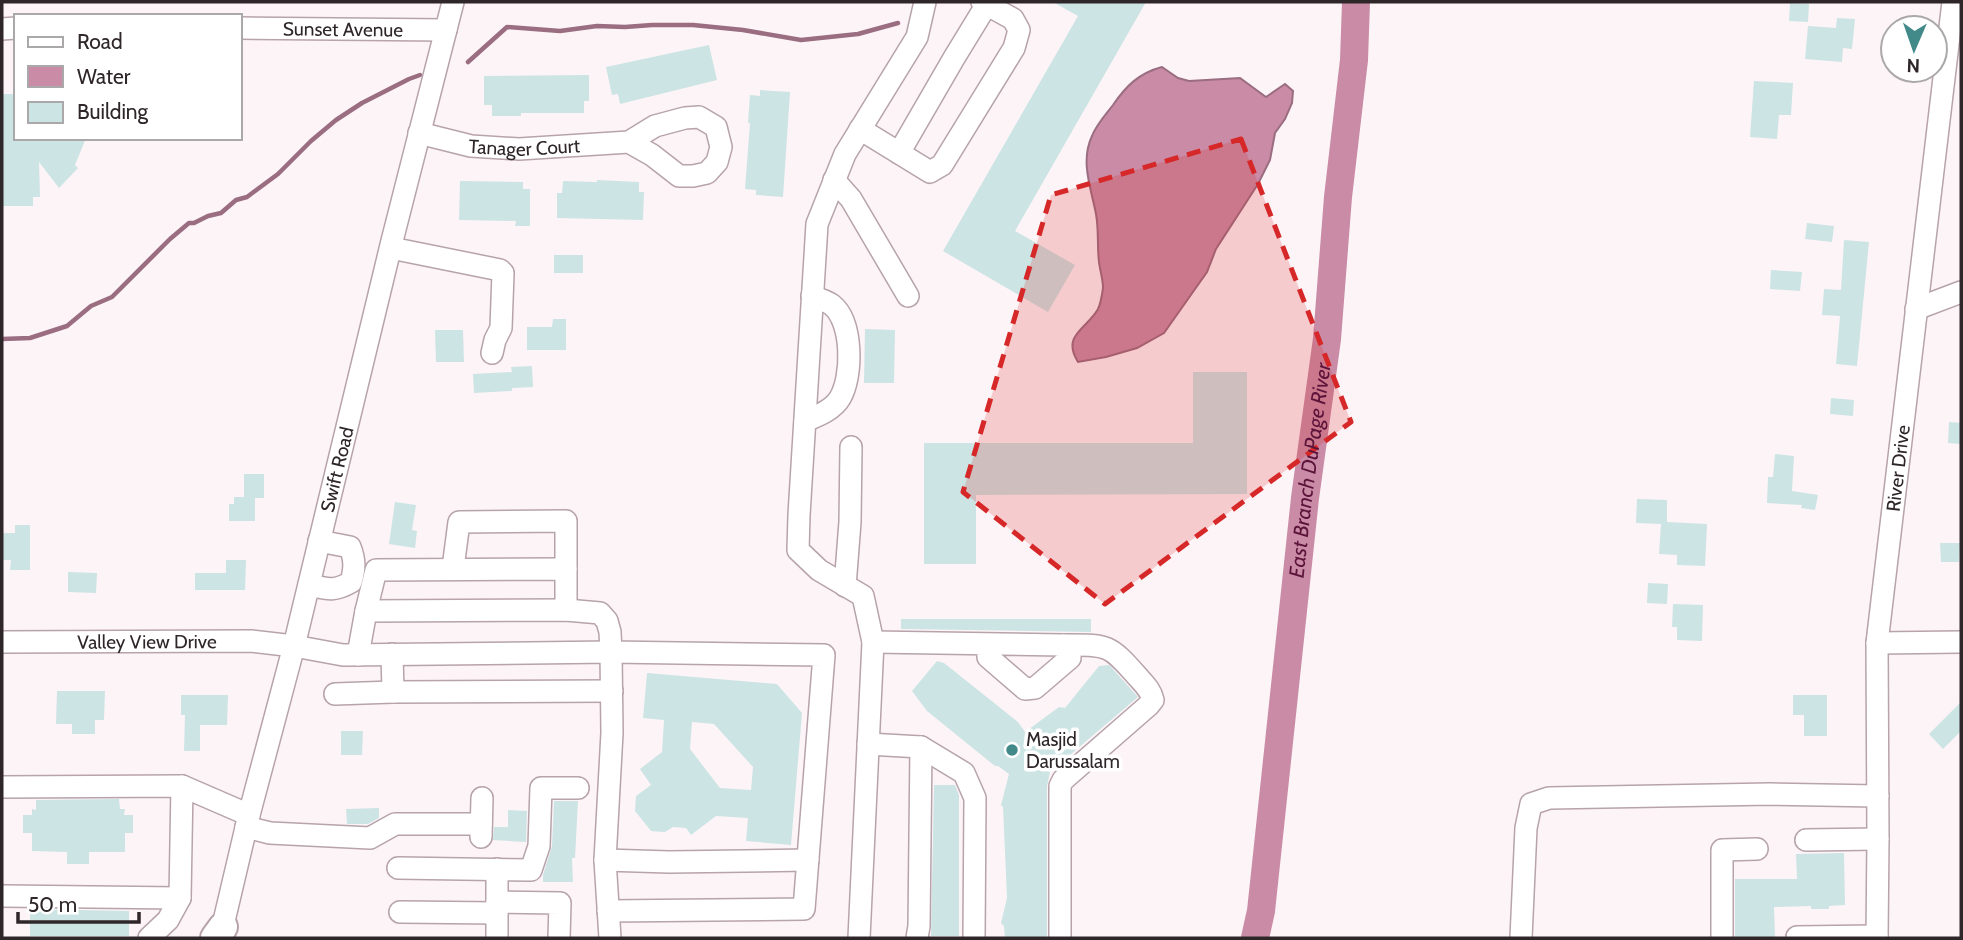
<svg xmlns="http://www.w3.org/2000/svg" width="1963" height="940" viewBox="0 0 1963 940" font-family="Cabin,sans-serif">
  <rect width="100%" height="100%" fill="#fdf4f7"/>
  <!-- water -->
  <path fill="#c98ba5" stroke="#9a6d80" stroke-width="2" d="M1162 67 1178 78 1189 81 1240 78 1266 97 1285 84 1293 91 1292 103 1285 119 1275 133 1270 160 1258 184 1216 249 1207 272 1164 333 1137 348 1106 357 1078 362C1061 335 1087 329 1098 309 1101 303 1102 295 1103 288 1103 279 1100 271 1099 262 1097 246 1099 230 1096 214 1091 188 1080 161 1092 136 1096 125 1106 114 1113 105 1126 86 1139 73 1162 67Z"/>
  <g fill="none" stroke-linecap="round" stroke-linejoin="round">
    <!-- stream -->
    <path stroke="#9a6d80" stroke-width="4.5" d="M468 62 507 27 560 31 597 26 625 27 652 25H693L743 30 801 40 858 34 898 23
      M2 339 30 338 67 326 91 306 112 297 170 239 189 223H194L208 216 221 213 236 200 247 197 278 174 311 141 336 120 362 103 409 79 420 75"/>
    <!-- river -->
    <path stroke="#c98ba5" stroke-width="28" id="s1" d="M1255 938 1261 911 1305 498 1327 339 1338 197 1354 60 1356 2"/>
  </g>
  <!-- building -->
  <path fill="#cce4e4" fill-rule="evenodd" d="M1053 2H1146L1015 231 1075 265 1048 312 943 251 1078 16Z
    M1790 3 1809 4 1808 22 1789 21Z
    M1837 18 1855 19 1852 49 1843 48 1842 62 1805 59 1808 26 1836 28Z
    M709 45 717 80 620 104 618 94 612 95 606 67Z
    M589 75V101H584V113H521V116H492V105H484V76Z
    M1754 81 1793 83 1791 115H1779L1777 139 1750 137Z
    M760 90 790 92 783 197 756 195V190L745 189 750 123H748L750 95 760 96Z
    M2 94H16V138H86L75 165 78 168 59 188 39 162 40 197H33V206H2Z
    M597 180 639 182V192H644L643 220 557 218V193H562L563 181 597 182Z
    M460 181 523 182V189H530V226H515L516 221 459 220Z
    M1807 223 1834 226 1832 242 1805 239Z
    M1844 240 1869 242 1857 366 1836 364 1840 316 1822 315 1824 289 1841 290Z
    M554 255H583V273H554Z
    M1771 270 1802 272 1800 291 1770 289Z
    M553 319H566V350H527V327H552Z
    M865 329 895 330 894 383H864Z
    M435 330H463L464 362H436Z
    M532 366 533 387 512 388V391L474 393 473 374 512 372 511 367Z
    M1193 372H1247V494L976 495V564H924V443H1193Z
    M1831 398 1854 400 1853 416 1830 414Z
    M1949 422 1961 423V444L1948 443Z
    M1775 454 1794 456 1792 491 1818 495 1815 510 1801 508 1802 505 1767 503 1768 477H1773Z
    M244 474H264V498H255V521H229V504H234V497H244Z
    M1637 499 1667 500V522L1707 524 1705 566 1677 565V555L1659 554 1661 524 1636 523Z
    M395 502 416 505 412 530 417 531 415 548 389 544Z
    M15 525H30V570H10L11 560H2V533H15Z
    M1940 543H1960L1959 562H1941Z
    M226 560H246L245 590H195V573H226Z
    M68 572 97 573 96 593 68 592Z
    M1648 583 1668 584 1667 604 1647 603Z
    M1673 604 1703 605 1702 641 1677 640V627H1672Z
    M901 619H1091V632L901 629Z
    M937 661 944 663 1018 722 1025 732 1059 707 1065 708 1099 666 1109 665 1111 667 1138 697 1050 772 1047 786V938H1005L1004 926 1001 923 1007 898 1003 807 1001 805 1009 774 998 766H995L927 711 912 691Z
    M647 673 777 684 802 713 791 845 746 841 748 818 716 816 691 835 686 828 673 827 665 832 651 831 635 811 636 796 651 785 640 769 662 752 664 720 643 718ZM692 722 714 724 753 767 751 790 720 788 690 749Z
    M57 691H105L104 720H95V734H72V724H56Z
    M181 695H228L227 725H200V751H184L185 715H181Z
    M1793 695H1827V736H1804V715H1793Z
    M1961 702V731L1943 749 1929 734Z
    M341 731H363L362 755H341Z
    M934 785H955L959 795V936H931Z
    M119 799 120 809H125L124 815H133V833H125V852H89V864H67V852L32 851V833H23V815H32V809L36 810V800Z
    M554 801H578L575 858H572L573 882H543V875L552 846Z
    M379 808V818L368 824H347L346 809Z
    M508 810 527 811 526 842 493 840 494 827H508Z
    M1844 853 1845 905 1829 906V909H1811V906L1774 907 1775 938H1735V879H1797L1796 854Z
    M30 909 129 911V936H30Z"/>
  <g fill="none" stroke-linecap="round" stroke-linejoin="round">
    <defs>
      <g id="minor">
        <path id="s2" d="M240 28 446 30"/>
        <path d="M2 29 16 28"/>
        <path d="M860 129 930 172 942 165 1014 48 1019 30 1013 19 982 2"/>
        <path id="s3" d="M419 133 471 146 519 149 629 142 655 126 685 118 699 117 716 127 721 147 717 162 707 173 693 176H679L652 155 629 142"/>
        <path d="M899 153 954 58 987 4"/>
        <path d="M834 180 851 199 908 296"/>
        <path d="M391 248 500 270 503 273 501 328 495 340 492 353"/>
        <path d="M1916 309 1961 292"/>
        <path d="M805 421C817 416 833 410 840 398 853 376 853 322 832 305 827 301 818 299 812 296"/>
        <path d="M453 568 459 522 566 521V569"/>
        <path d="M309 585C327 589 334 592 351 582 355 568 355 560 350 547L319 541"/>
        <path d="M845 586 850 522 851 447"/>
        <path d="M366 611 376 570 566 569V610"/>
        <path id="s4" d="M2 642 251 641 294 646 343 655 611 652 824 655 804 909 608 911"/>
        <path d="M873 642 1063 645 1070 650V658L1035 688 1025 689 988 657V644"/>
        <path d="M1877 643 1961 642"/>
        <path d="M392 654 393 692 612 691"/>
        <path d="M358 655 366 611 566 610 600 613 607 621 610 632 611 652 612 733 605 860 610 938"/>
        <path d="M335 694 393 692"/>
        <path d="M868 744 921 747 964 773 975 798 974 938"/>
        <path d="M2 787 182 786 249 815"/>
        <path d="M246 827 270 833 370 838 395 824H481"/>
        <path d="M481 837 482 798"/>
        <path d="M1806 840 1878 839"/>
        <path d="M605 860 669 862 808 860"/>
        <path d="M398 868 531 870 539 846 541 788H578"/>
        <path d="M2 896 180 898"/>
        <path d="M497 902 560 903 559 938"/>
        <path d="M400 912 497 913"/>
        <path d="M1797 937 1877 936"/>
        <path d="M149 938 168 920 180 898 182 786"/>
        <path id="s5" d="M220 938 249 815 294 646 392 241 453 2"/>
        <path d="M497 938V869"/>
        <path d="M859 938 873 642 863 596 819 570 798 550 799 515 817 224 845 154 917 37 925 2"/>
        <path d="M917 938 919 926 921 747"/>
        <path d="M1060 938V786L1063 780 1149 705 1153 700C1151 690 1144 684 1137 676 1108 643 1107 645 1063 645"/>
        <path d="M1521 938 1526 828 1531 804 1549 798 1770 794 1878 796"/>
        <path d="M1722 938V850L1757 849"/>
        <path id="s6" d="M1877 938 1878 837 1877 643 1953 2"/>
      </g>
      <path id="major" d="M215 938 223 927"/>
    </defs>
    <!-- minor casing -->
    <use href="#minor" stroke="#b7a3ab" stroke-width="24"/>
    <!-- major casing -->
    <use href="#major" stroke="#b7a3ab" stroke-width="32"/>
    <!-- minor -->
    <use href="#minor" stroke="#fff" stroke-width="21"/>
    <!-- major -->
    <use href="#major" stroke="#fff" stroke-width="28"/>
  </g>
  <!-- marked area -->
  <path fill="#d62828" fill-opacity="0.2" stroke="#d62828" stroke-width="5" stroke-dasharray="14 9" stroke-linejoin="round" d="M1241 139 1351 422 1105 604 963 492 1051 195Z"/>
  <!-- markers -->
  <circle fill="#428a8a" stroke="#fff" stroke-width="2.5" cx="1012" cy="750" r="7"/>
  <g text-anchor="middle" stroke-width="7" stroke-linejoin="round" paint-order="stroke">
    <!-- street labels -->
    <g font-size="19" fill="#2e2629" stroke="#fff">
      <text dy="7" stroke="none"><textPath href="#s2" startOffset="103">Sunset Avenue</textPath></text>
      <text dy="7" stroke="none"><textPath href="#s3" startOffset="107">Tanager Court</textPath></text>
      <text dy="7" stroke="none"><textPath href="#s6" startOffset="471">River Drive</textPath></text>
      <text dy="7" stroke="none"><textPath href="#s5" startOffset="483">Swift Road</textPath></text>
      <text dy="7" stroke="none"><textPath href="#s4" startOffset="145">Valley View Drive</textPath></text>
    </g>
    <!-- poi labels -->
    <g font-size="19" fill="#2e2629" stroke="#fff" text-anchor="start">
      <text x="1026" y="746">Masjid<tspan x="1026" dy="22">Darussalam</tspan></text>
    </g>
    <!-- water labels -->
    <g font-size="21" font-style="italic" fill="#5c133a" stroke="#fff">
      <text dy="7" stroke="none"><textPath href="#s1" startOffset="471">East Branch DuPage River</textPath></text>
    </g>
  </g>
  <!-- border -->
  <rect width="1963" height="940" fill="none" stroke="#2e2629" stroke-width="7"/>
  <!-- legend -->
  <rect x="14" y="14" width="228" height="126" fill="#ffffff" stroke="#aba8a9" stroke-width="2"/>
  <rect x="28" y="37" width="35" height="10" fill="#ffffff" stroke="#aba8a9" stroke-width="2"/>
  <text x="77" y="49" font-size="21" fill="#2e2629">Road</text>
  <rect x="28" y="66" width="35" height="21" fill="#c98ba5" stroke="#aba8a9" stroke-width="2"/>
  <text x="77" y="84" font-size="21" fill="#2e2629">Water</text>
  <rect x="28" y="102" width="35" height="21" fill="#cce4e4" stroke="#aba8a9" stroke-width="2"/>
  <text x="77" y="119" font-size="21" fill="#2e2629">Building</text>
  <!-- north arrow -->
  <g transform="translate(1914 49) rotate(182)"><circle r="33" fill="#ffffff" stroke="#aba8a9" stroke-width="2"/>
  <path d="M0-5L12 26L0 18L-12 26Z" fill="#428a8a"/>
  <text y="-10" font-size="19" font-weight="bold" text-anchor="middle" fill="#2e2629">N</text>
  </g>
  <!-- scale -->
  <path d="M18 912v10h121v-10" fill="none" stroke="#2e2629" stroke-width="3.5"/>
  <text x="28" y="912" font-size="21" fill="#2e2629" stroke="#ffffff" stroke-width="5" paint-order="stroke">50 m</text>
</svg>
